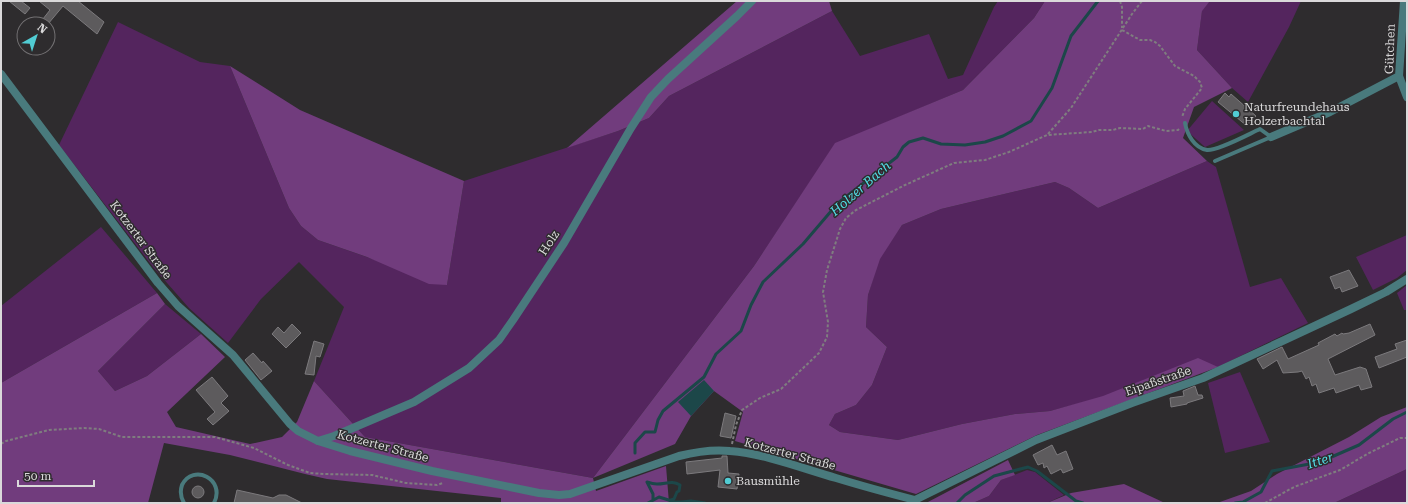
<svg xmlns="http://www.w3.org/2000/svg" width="1408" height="504" viewBox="0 0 1408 504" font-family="'Roboto Serif',serif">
  <rect width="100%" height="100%" fill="#2e2c2e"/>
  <!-- green -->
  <path fill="#54255e" d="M998 1H1045L1034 18 963 90 835 144 754 266 593 478 365 437 314 381 344 307 299 262 261 299 228 343 189 308 153 267 59 145 118 22 200 62 230 66 289 208 301 226 318 240 447 285 464 181 618 131 649 118 669 96 832 11 860 56 929 34 948 79 963 75 994 7Z
    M1210 1H1301L1289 27 1248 102 1232 88 1197 50 1202 10Z
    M1212 101 1244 130 1205 147 1187 131Z
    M1207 161 1216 167 1250 287 1281 278 1308 323 1218 367 1050 411 1015 414 962 424 898 440 840 432 829 425 835 414 856 405 872 385 887 347 866 327 868 295 879 259 902 225 941 209 1055 182 1069 188 1098 208Z
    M101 227 157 293 1 383V306Z
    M1407 235V270L1397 278 1373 290 1356 257Z
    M1407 285V310H1404L1397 293Z
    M165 304 201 334 147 376 115 391 98 371Z
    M1240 372 1270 442 1225 453 1208 383Z
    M1407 469V503H1334Z
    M1027 470 1035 472 1064 495 1047 503H973L989 496 1001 480Z"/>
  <!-- forest -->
  <path fill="#713c7d" d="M737 1H829L832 11 669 96 649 118 618 131 567 148Z
    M1045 1H1210L1202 11 1197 50 1232 88 1194 107 1183 138 1207 161 1098 208 1069 188 1055 182 941 209 902 225 880 259 868 295 866 327 887 347 872 385 856 405 835 414 829 425 840 432 898 440 962 424 1015 414 1050 411 1103 396 1198 358 1218 367 1037 435 916 494 735 441 743 412 714 391 691 416 675 444 593 478 596 491 666 466 669 503H501V498L327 479 305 474 230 455 164 443 148 503H1V383L157 293 165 304 98 371 115 391 147 376 201 334 225 357 167 412 176 427 250 444 282 437 297 422 314 381 365 437 593 478 754 266 835 143 963 90 1034 18Z
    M230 66 300 110 464 181 447 285 429 284 367 257 318 240 301 226 289 208Z
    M1407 407V469L1334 503H1217L1251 491 1277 474 1349 437 1381 417Z
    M1008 460 1015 475 1001 480 989 496 973 503H926Z
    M1124 484 1165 503H1047L1071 493Z"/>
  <!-- water -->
  <path fill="#1c4749" d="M704 380 714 391 691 416 678 402Z"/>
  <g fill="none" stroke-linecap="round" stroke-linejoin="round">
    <!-- stream -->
    <path stroke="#1c4749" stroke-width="3" d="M635 453V443L645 432H655L658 420 663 411 704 377 716 354 741 331 751 305 763 282 803 244 838 203 897 157 903 147 909 142 923 138 941 144 965 145 985 142 1003 136 1031 121 1052 88 1071 36 1098 1
      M653 499V494L647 482C650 483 654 484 657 484 666 484 672 480 680 485L679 491 677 492 674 499 671 500
      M648 503 659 497 675 502H681L691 501 705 503
      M957 503 965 495 994 476 1028 467 1037 471 1076 501 1083 503
      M1235 503 1243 502 1261 492 1272 471 1320 462 1359 445 1393 419 1407 412"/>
  </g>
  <!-- building -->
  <path fill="#5d5b5d" stroke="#7c7a7d" d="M9 1H21L30 8 25 14Z
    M39 1H78L104 22 97 34 63 6 48 24H39L50 10Z
    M1225 93 1229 97 1231 94 1256 116 1247 126 1218 102Z
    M1349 270 1358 286 1342 292 1340 287 1335 289 1330 277Z
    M292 324 301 333 286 348 272 334 278 327 284 333Z
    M1370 324 1375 335 1328 359 1335 375 1360 367 1366 369 1372 387 1361 390 1359 385 1336 393 1334 388 1319 393 1316 384 1312 386 1309 377 1306 379 1302 371 1298 372 1283 373 1277 360 1263 369 1257 359 1282 347 1288 359 1319 345 1318 343 1335 334 1337 336 1342 333 1343 334 1349 333Z
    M1407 340V357L1379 368 1375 357 1397 349 1395 344Z
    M314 341 324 344 320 357 316 356 314 375 305 374Z
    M253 353 262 363 263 361 272 371 261 380 245 360Z
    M212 377 228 396 221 403 229 411 213 425 207 419 215 412 196 390Z
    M1195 386 1198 395H1202L1203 398 1187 403V404L1171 407 1170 398 1184 396 1183 391Z
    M725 413 736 416 731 438 720 436Z
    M1052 445 1057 455 1066 451 1073 469 1063 473 1061 469 1051 474 1047 466 1044 468 1043 463 1038 465 1033 455Z
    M722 456H727L728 473 739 474 737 489 718 487 720 470 687 474 686 462 722 458Z
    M192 492a6 6 0 1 1 12 0a6 6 0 1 1-12 0Z
    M237 490 273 498 279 495H286L302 503H234Z"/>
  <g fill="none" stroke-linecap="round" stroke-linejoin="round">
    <!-- path -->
    <path stroke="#7f7d7f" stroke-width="2" stroke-dasharray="3 2" stroke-linecap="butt" d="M1120 1 1122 7V28
      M1122 30 1140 40H1150L1155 42 1160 46 1175 66 1194 76 1200 82 1202 88 1185 109 1182 117
      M1048 134 1071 108 1132 14 1142 1
      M1 444 6 441 49 430 84 428 99 429 122 437H215L254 448 288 465 310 473 324 474 372 475 406 483 437 485 443 483
      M732 444 736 425 742 410 760 398 781 389 819 353 827 337 828 322 823 292 827 270 840 229 846 218 856 210 905 185 954 163 985 160 1009 152 1047 135 1092 132 1099 130H1113L1120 128 1143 129 1148 126 1166 131 1178 130 1179 129
      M1265 503 1294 487 1340 470 1369 453 1400 438H1407"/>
    <!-- service -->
    <path stroke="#497a7d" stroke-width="4" d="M1185 123C1187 134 1194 148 1207 150 1218 151 1249 134 1260 129L1271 137 1215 161
      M184 503C181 498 180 491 182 485 193 463 226 479 214 503"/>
    <!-- minor -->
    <path stroke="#497a7d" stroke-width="8" d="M1404 1 1399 76 1407 97
      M1271 137 1330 112 1399 76
      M318 441 334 436 414 402 469 368 499 340 513 320 564 243 631 128 651 97 668 79 737 16 752 1
      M915 500 1036 440 1132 403 1203 378 1351 309 1386 292 1407 279"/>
    <!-- tertiary -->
    <path stroke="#497a7d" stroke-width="8" d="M1 74 158 283 178 306 233 355 290 424 298 431 318 441 350 451 432 471 539 493 559 495 570 494 679 456C695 452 712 449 730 451 766 454 801 468 836 478 862 486 888 493 915 500"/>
  </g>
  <!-- markers -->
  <g fill="#51ccd3" stroke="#2e2c2e" stroke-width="1.5">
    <circle cx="1236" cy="114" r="4"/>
    <circle cx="728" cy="481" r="4"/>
  </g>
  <g text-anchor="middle" stroke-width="3" stroke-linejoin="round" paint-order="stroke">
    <!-- street labels -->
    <g font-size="12" fill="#dad9da" stroke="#2e2c2e">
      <text transform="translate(1390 49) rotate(-88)" y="4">Gütchen</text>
      <text transform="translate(141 240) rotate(53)" y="4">Kotzerter Straße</text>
      <text transform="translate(549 243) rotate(-57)" y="4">Holz</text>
      <text transform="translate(1158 381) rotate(-19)" y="4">Eipaßstraße</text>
      <text transform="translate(383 446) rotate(15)" y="4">Kotzerter Straße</text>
      <text transform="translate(790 454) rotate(15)" y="4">Kotzerter Straße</text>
    </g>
    <!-- poi labels -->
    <g font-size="12" fill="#dad9da" stroke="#2e2c2e" text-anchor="start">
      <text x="1244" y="111">Naturfreundehaus<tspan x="1244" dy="14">Holzerbachtal</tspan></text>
      <text x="736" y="485">Bausmühle</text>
    </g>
    <!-- water labels -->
    <g font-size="13" font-style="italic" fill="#52dde5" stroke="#2e2c2e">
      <text transform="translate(860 188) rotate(-41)" y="5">Holzer Bach</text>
      <text transform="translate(1320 460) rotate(-18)" y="5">Itter</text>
    </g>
  </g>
  <!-- border -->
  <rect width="1408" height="504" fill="none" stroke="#dad9da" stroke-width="4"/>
  <!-- north arrow -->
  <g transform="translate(36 36) rotate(39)"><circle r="19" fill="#2e2c2e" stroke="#737173"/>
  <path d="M0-3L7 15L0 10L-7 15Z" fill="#51ccd3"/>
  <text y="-6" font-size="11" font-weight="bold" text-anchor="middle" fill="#dad9da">N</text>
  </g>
  <!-- scale -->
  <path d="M18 480v6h76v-6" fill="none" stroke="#dad9da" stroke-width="2"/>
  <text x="24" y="480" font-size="12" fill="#dad9da" stroke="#2e2c2e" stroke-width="3" paint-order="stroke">50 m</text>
</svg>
